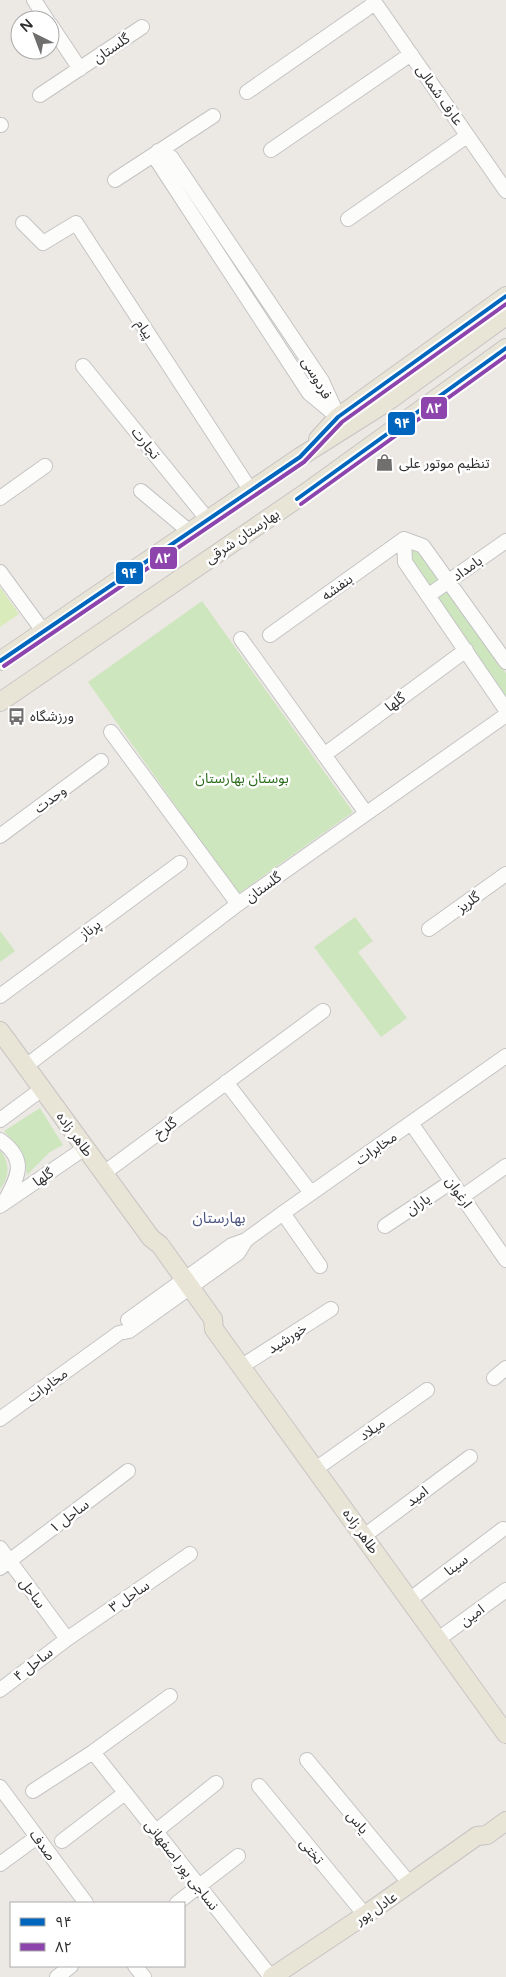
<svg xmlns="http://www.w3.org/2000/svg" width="506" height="1977" viewBox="0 0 506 1977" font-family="'Varela Round','Noto Sans Arabic',sans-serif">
  <rect width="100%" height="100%" fill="#ece8e4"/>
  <!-- green -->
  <path fill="#cee6be" d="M410 548 420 551 441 579 429 587 410 560Z
    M448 589 506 673V698L436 598Z
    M202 601 353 812 238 894 88 682Z
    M355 917 373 941 358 952 407 1018 381 1037 314 947Z
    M0 931 15 951 0 962Z
    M40 1108 63 1145 50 1152 27 1175C25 1153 19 1147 4 1131Z
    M0 1150C10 1162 10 1177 0 1189Z"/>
  <!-- pitch -->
  <path fill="#d9eabb" d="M0 587 19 614 0 627Z"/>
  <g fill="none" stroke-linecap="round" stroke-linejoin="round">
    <defs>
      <path id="minor" d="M34 0 47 20
        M373 0 506 191
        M50 24 80 69
        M247 92 375 3
        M40 95 142 27
        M0 125H1
        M271 150 411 54
        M158 151V162L309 393 338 417
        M158 151 171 157 322 381 337 414
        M115 180 213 116
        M348 219 467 136
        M23 223 43 243 76 223 251 491
        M83 366 208 520
        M141 491 190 532
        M0 498 45 466
        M404 539 405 562 506 710
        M404 539 423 546 506 662
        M0 572 43 631
        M429 595 506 541
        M270 635 404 539
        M241 639 366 813
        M111 732 238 904
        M324 755 466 650
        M0 836 101 761
        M429 929 506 874
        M0 996 180 863
        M26 1066 238 904 506 715
        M226 1082 311 1193
        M0 1120 42 1089
        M411 1123 506 1260
        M0 1140C28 1160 18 1176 5 1201
        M104 1173 323 1011
        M462 1197 506 1166
        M0 1206 85 1148
        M283 1213 320 1266
        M385 1226 451 1182
        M128 1320 232 1245 246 1240
        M242 1366 331 1309
        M494 1378 506 1368
        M0 1419 119 1333 129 1331 238 1253 246 1240 283 1213 506 1056
        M317 1468 427 1390
        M364 1536 470 1457
        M0 1548 67 1639
        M0 1568 128 1471
        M409 1600 503 1529
        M437 1640 506 1590
        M0 1690 67 1639 190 1554
        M93 1752 271 1977
        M307 1760 410 1884
        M259 1786 365 1915
        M0 1787 86 1903
        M33 1791 93 1752 170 1696
        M155 1832 216 1783
        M62 1841 125 1793
        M0 1864 37 1837
        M177 1903 238 1856
        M135 1966 144 1977
        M57 1977 71 1966"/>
      <path id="major" d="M318 439 338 417 506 296
        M0 661 300 457 387 402 506 316
        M0 702 304 494 506 348
        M0 1031 151 1238 160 1245 213 1319 214 1329 506 1734
        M272 1977 365 1915 477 1836 487 1835 506 1821"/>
    </defs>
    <!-- minor casing -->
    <use href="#minor" stroke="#c5c4c5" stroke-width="16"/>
    <!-- major casing -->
    <use href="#major" stroke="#c6c5c4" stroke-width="20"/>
    <!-- minor -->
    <use href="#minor" stroke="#fcfcfb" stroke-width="14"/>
    <!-- major -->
    <use href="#major" stroke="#e8e4d6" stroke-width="18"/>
    <defs>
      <path id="bus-1" d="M297 499 506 348
        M0 661 300 457 338 417 506 296"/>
      <path id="bus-2" d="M301 504 506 356
        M4 666 304 462 342 422 506 304"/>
    </defs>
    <!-- bus-1 casing -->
    <use href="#bus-1" stroke="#fff" stroke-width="8"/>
    <!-- bus-2 casing -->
    <use href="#bus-2" stroke="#fff" stroke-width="8"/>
    <!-- bus-1 -->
    <use href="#bus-1" stroke="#0065bd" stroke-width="4"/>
    <!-- bus-2 -->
    <use href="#bus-2" stroke="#8e44ad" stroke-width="4"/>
  </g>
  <!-- icons -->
  <defs>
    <symbol id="shop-bare" viewBox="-9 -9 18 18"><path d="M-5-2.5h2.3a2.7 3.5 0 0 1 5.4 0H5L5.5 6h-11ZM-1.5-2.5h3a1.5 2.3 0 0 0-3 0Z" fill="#706f6e" stroke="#fff" stroke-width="2.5" paint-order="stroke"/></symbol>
    <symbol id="bus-bare" viewBox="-9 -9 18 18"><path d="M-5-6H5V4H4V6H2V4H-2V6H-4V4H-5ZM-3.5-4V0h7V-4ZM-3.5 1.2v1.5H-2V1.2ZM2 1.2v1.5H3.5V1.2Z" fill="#706f6e" stroke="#fff" stroke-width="2.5" paint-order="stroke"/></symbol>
  </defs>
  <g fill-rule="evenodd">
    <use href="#shop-bare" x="372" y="450" width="25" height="25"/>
    <use href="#bus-bare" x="4" y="704" width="25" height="25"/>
  </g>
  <g text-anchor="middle" stroke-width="5" stroke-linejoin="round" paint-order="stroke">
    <!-- street labels -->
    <g font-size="14" fill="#2e2e2e" stroke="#fff">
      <text transform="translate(111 48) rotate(-34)" y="5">گلستان</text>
      <text transform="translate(440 95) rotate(55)" y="5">عارف شمالی</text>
      <text transform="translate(145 329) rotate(57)" y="5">پیام</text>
      <text transform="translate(317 378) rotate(60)" y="5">فردوسی</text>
      <text transform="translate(146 443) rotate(51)" y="5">تجارت</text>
      <text transform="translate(242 536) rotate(-34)" y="5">بهارستان شرقی</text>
      <text transform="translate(467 568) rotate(-35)" y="5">بامداد</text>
      <text transform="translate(337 587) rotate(-36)" y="5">بنفشه</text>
      <text transform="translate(395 702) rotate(-37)" y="5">گلها</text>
      <text transform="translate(50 799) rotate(-37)" y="5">وحدت</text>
      <text transform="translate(263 887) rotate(-36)" y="5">گلستان</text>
      <text transform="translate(468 902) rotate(-36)" y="5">گلریز</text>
      <text transform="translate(90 929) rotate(-37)" y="5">پرناز</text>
      <text transform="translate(165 1128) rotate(-37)" y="5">گلرخ</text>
      <text transform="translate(75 1134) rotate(54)" y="5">طاهر زاده</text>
      <text transform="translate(376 1148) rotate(-35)" y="5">مخابرات</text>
      <text transform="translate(43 1177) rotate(-34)" y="5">گلها</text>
      <text transform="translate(459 1192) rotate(55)" y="5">ارغوان</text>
      <text transform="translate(418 1204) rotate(-34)" y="5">یاران</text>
      <text transform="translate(287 1338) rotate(-33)" y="5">خورشید</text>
      <text transform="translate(47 1385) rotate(-36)" y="5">مخابرات</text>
      <text transform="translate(372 1429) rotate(-35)" y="5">میلاد</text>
      <text transform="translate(417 1496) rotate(-37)" y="5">امید</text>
      <text transform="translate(69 1516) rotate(-37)" y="5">ساحل ۱</text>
      <text transform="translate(361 1531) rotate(55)" y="5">طاهر زاده</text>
      <text transform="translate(456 1565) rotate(-37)" y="5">سینا</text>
      <text transform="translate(33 1593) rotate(54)" y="5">ساحل</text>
      <text transform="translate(129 1596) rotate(-34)" y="5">ساحل ۳</text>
      <text transform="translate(472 1615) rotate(-36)" y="5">امین</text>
      <text transform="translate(33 1664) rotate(-38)" y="5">ساحل ۴</text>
      <text transform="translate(358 1822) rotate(50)" y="5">یاس</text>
      <text transform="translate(43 1845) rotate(54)" y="5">صدف</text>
      <text transform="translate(312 1851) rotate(51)" y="5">تختی</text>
      <text transform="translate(182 1865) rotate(52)" y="5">نساجی پور اصفهانی</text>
      <text transform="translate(376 1908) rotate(-34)" y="5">عادل پور</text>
    </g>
    <!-- poi labels -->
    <g font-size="14" fill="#2e2e2e" stroke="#fff" text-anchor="start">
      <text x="399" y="468">تنظیم موتور علی</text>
      <text x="30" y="721">ورزشگاه</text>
    </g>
    <!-- park labels -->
    <g font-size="14" fill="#2c6e1b" stroke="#fff">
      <text x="242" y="783">بوستان بهارستان</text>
    </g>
    <!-- neighbourhood labels -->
    <g font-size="15" fill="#4d5680" stroke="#fff">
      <text x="219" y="1223">بهارستان</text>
    </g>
  </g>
  <g stroke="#fff" stroke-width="2">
    <rect x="420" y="396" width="28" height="24" rx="5" fill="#8e44ad"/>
    <rect x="387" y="411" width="29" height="25" rx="5" fill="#0065bd"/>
    <rect x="149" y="546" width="29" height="24" rx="5" fill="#8e44ad"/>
    <rect x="115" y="561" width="29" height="24" rx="5" fill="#0065bd"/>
  </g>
  <g font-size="14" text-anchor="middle" font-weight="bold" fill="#fff">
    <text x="434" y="413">۸۲</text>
    <text x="402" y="428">۹۴</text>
    <text x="163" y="563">۸۲</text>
    <text x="129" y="578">۹۴</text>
  </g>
  <!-- legend -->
  <rect x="10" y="1902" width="175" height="65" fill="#ffffff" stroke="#ababab"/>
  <rect x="20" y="1918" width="25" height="8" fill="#0065bd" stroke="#ababab"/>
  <text x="55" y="1927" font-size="15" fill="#2e2e2e">۹۴</text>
  <rect x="20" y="1943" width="25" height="8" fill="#8e44ad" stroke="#ababab"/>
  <text x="55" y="1952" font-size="15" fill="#2e2e2e">۸۲</text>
  <!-- north arrow -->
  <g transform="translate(35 35) rotate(318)"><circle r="24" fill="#ffffff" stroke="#ababab"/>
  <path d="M0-4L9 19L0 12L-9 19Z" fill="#706f6e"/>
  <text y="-8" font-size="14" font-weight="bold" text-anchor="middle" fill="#2e2e2e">N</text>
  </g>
</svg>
